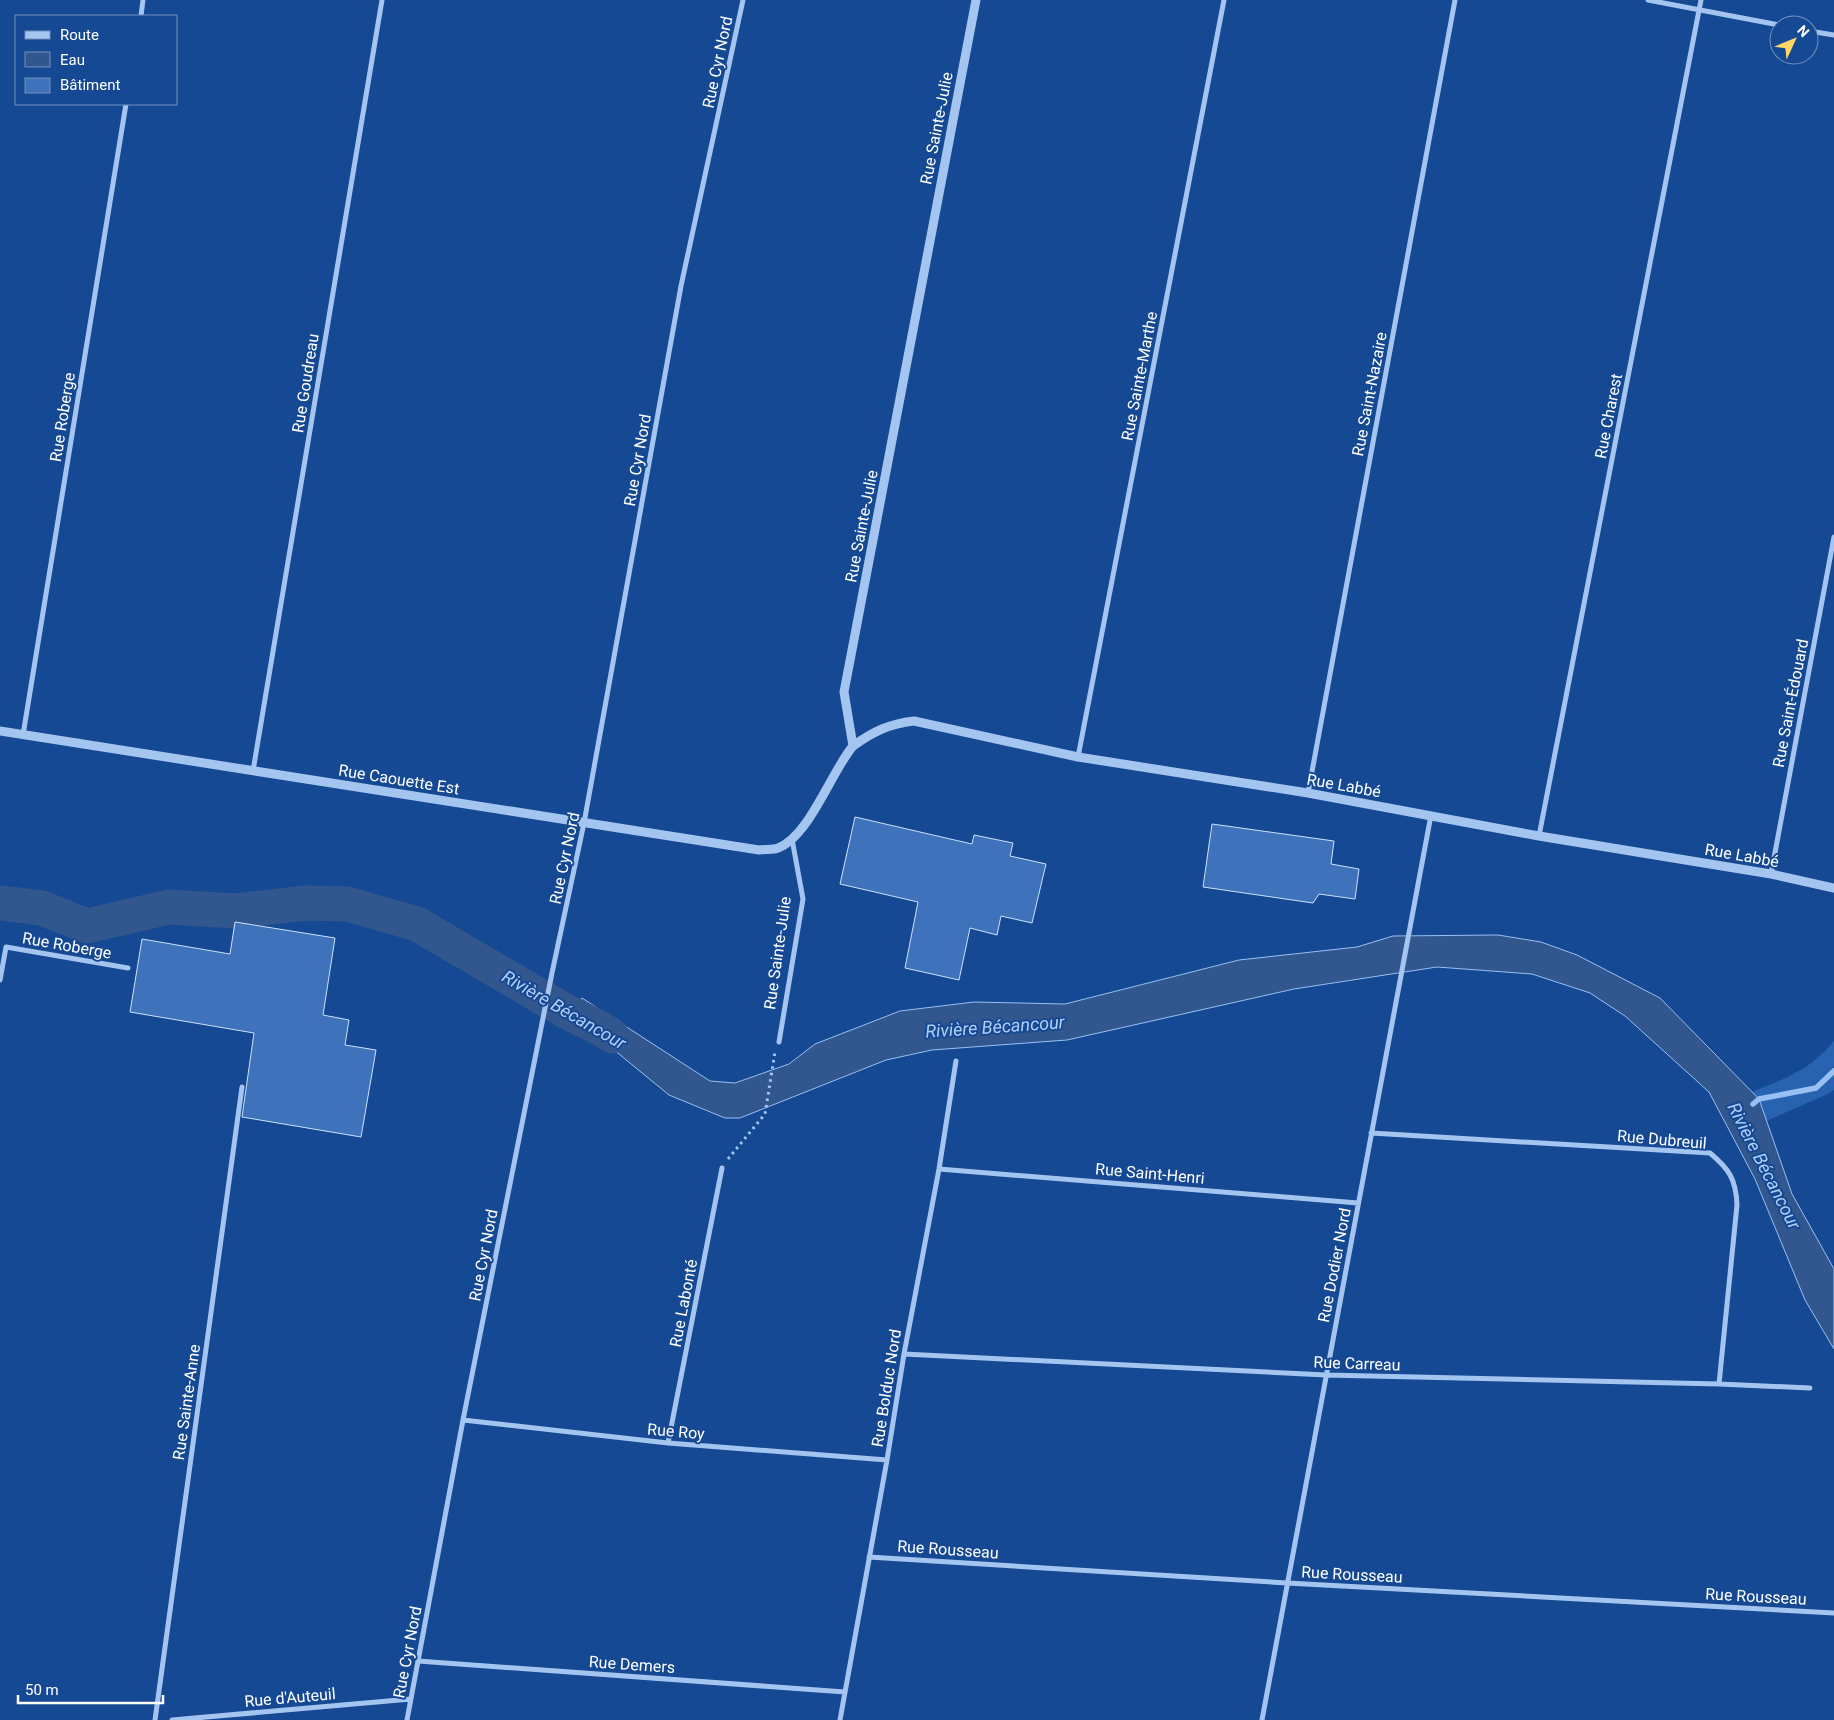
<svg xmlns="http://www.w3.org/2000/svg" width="1834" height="1720" viewBox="0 0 1834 1720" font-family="Roboto,sans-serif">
  <rect width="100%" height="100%" fill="#164993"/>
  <!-- green -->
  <path fill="#2863b2" d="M1834 1041V1090L1828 1094 1766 1121 1759 1099 1752 1092C1786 1078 1809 1071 1834 1041Z"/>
  <!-- water -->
  <path fill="#32578e" stroke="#98c0f3" d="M1498 935 1541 942 1577 955 1660 998 1759 1099 1792 1194 1834 1269V1349L1805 1300 1755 1179 1709 1092 1625 1016 1590 993 1532 974 1437 967 1294 989 1067 1040 932 1050 886 1060 740 1118H725L669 1095 569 1013 582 998 710 1081 735 1083 789 1064 815 1044 900 1011 974 1002 1065 1004 1239 960 1357 947 1393 936Z"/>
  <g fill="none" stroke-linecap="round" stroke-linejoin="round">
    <!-- stream -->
    <path stroke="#98c0f3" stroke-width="5.5" d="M1753 1104 1759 1099 1816 1088 1834 1071"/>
    <!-- river -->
    <path stroke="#32578e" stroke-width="35" d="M0 903 42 908 87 926 169 907 235 911 306 903 347 904 417 924 569 1013 600 1028 612 1036"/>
  </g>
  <!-- building -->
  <path fill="#3e73bb" stroke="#cce1fc" d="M855 817 972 844 974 835 1013 843 1010 856 1046 864 1032 923 1001 916 997 935 970 928 959 980 905 968 918 902 840 884Z
    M1212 824 1334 841 1331 864 1359 869 1355 899 1319 894 1313 903 1203 887Z
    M235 922 335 938 323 1015 349 1020 345 1045 376 1050 361 1137 242 1117 254 1033 130 1012 142 939 230 954Z"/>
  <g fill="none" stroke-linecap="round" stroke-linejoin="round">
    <!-- path -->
    <path stroke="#a5c5f1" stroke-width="3" stroke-dasharray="2.5 4" stroke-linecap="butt" d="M728 1159 765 1114 775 1052"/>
    <!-- minor -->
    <path stroke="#a5c5f1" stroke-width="5" d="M1648 0 1779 25
      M141 16 143 0
      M1809 31 1834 35
      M23 735 126 104
      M1078 757 1224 0
      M253 771 382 0
      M1308 793 1455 0
      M1539 836 1701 0
      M1771 874 1834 537
      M0 980 6 947 128 968
      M779 1042 803 899 792 839
      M1371 1133 1710 1153C1729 1169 1736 1179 1737 1205L1719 1384
      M939 1169 1358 1203
      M904 1354 1326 1375 1719 1384 1810 1388
      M463 1420 668 1443 887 1460
      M668 1443 722 1168
      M869 1557 1287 1583 1834 1613
      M418 1661 845 1692
      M155 1720 242 1087
      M172 1720 411 1699
      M407 1720 463 1420 552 973 584 823 681 286 743 0
      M840 1720 887 1460 904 1354 939 1169 956 1061
      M1262 1720 1431 815"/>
    <!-- tertiary -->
    <path stroke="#a5c5f1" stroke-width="9" d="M0 731 759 850C765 849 773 850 778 848 809 837 831 772 853 746L844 692 976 0
      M853 746C874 731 889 724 914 721L1078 757 1308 793 1539 836 1771 874 1834 888"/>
  </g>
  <g text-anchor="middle" stroke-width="4" stroke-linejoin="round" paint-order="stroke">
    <!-- street labels -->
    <g font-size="16" fill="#fff" stroke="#164993">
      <text transform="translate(717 62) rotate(-78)" y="6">Rue Cyr Nord</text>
      <text transform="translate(936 128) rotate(-79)" y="6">Rue Sainte-Julie</text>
      <text transform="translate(1139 376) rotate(-79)" y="6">Rue Sainte-Marthe</text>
      <text transform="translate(305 383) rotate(-81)" y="6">Rue Goudreau</text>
      <text transform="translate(1369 394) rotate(-79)" y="6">Rue Saint-Nazaire</text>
      <text transform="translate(1608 416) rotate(-79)" y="6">Rue Charest</text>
      <text transform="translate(62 417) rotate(-81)" y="6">Rue Roberge</text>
      <text transform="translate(637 460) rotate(-80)" y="6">Rue Cyr Nord</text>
      <text transform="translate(861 526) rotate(-79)" y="6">Rue Sainte-Julie</text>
      <text transform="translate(1790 703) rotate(-79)" y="6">Rue Saint-Édouard</text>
      <text transform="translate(399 779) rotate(9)" y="6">Rue Caouette Est</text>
      <text transform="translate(1344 785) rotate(10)" y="6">Rue Labbé</text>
      <text transform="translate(1742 855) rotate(10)" y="6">Rue Labbé</text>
      <text transform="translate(564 858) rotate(-78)" y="6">Rue Cyr Nord</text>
      <text transform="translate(67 945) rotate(10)" y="6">Rue Roberge</text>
      <text transform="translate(777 953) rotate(-82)" y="6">Rue Sainte-Julie</text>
      <text transform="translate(1662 1139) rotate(5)" y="6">Rue Dubreuil</text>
      <text transform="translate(1150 1173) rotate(5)" y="6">Rue Saint-Henri</text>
      <text transform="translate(483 1255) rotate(-79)" y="6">Rue Cyr Nord</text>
      <text transform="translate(1334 1265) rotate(-79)" y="6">Rue Dodier Nord</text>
      <text transform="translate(683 1303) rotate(-79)" y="6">Rue Labonté</text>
      <text transform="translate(1357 1363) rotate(2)" y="6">Rue Carreau</text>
      <text transform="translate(886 1388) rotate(-81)" y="6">Rue Bolduc Nord</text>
      <text transform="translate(186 1402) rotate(-82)" y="6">Rue Sainte-Anne</text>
      <text transform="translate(676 1431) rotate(5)" y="6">Rue Roy</text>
      <text transform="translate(948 1549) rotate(4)" y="6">Rue Rousseau</text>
      <text transform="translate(1352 1574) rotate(3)" y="6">Rue Rousseau</text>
      <text transform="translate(1756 1596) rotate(3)" y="6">Rue Rousseau</text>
      <text transform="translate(407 1652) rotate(-79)" y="6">Rue Cyr Nord</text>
      <text transform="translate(632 1664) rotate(4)" y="6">Rue Demers</text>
      <text transform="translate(290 1697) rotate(-5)" y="6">Rue d'Auteuil</text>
    </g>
    <!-- water labels -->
    <g font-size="18" font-style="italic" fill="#b1d0f8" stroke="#164993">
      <text transform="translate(564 1010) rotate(30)" y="6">Rivière Bécancour</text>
      <text transform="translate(995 1027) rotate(-4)" y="6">Rivière Bécancour</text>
      <text transform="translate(1764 1166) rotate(63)" y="6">Rivière Bécancour</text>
    </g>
  </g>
  <!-- legend -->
  <rect x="15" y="15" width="162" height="90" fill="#164993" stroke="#7392be"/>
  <rect x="25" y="31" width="25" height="8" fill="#a5c5f1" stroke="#7392be"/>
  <text x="60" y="40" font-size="15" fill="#ffffff">Route</text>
  <rect x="25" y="52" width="25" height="15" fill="#32578e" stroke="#7392be"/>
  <text x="60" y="65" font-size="15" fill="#ffffff">Eau</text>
  <rect x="25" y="78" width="25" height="15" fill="#3e73bb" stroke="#7392be"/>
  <text x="60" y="90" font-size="15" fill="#ffffff">Bâtiment</text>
  <!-- north arrow -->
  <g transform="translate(1794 40) rotate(46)"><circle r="24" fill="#164993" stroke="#7392be"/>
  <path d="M0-4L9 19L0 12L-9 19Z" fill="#ffd765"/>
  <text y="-8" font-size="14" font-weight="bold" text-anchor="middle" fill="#ffffff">N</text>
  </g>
  <!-- scale -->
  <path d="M18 1695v8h145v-8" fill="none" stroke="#ffffff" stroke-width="2.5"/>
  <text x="25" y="1695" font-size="15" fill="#ffffff" stroke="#164993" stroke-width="4" paint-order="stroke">50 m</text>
</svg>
